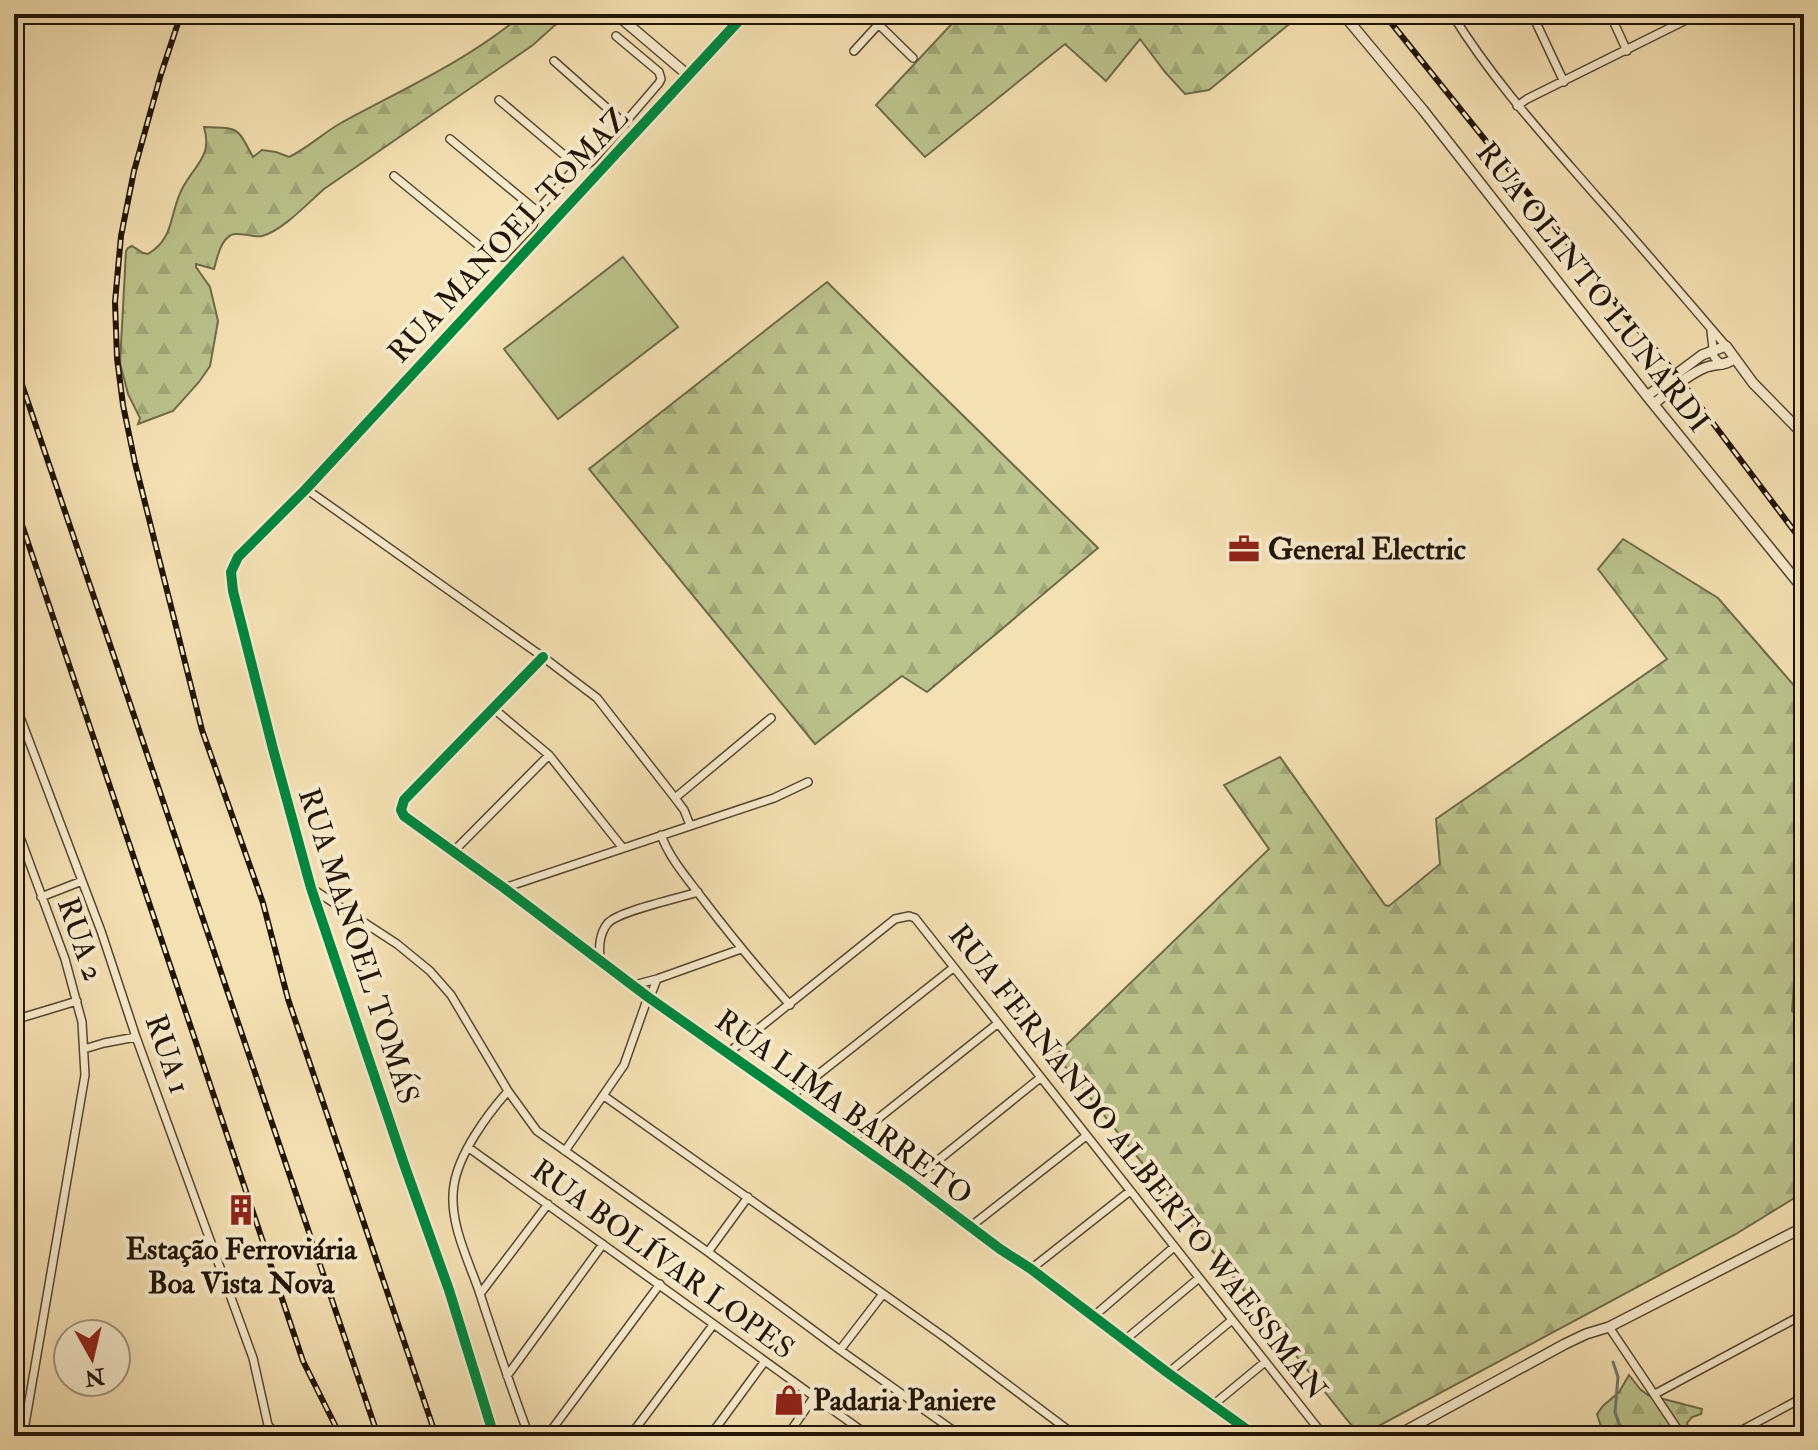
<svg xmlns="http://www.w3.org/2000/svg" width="1818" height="1450" viewBox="0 0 1818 1450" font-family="'IM FELL Double Pica',serif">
  <defs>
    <pattern id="forest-firs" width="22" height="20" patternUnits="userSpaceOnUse" patternTransform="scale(2)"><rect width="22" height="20" fill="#bbc38c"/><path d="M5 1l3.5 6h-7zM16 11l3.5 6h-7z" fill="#a0a777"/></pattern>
  </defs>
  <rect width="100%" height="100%" fill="#f4e1b3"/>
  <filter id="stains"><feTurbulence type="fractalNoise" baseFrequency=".0025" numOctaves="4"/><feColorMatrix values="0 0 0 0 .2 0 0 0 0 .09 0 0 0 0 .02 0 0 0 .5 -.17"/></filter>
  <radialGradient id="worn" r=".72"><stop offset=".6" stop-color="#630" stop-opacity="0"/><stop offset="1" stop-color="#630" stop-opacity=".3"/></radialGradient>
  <!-- forest -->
  <path fill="url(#forest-firs)" stroke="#6e6c48" stroke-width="2" d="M523 14H572L567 19 555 25 533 45 324 189C308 203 282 231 262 236 254 238 237 231 231 235 220 241 217 259 214 269L196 264V267L210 287 218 321 210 366 199 382 173 411 138 424 140 418 128 394 120 363 126 251 128 248 132 246 143 253 148 254C175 238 169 214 182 189 194 165 213 157 204 127 240 128 236 126 253 157L262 150 276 152 289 157C308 148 323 133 341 123 403 89 469 60 523 14Z
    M961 14H1297L1299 16 1209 90 1185 94 1165 72 1140 39 1106 81 1065 44 925 157 876 105Z
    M827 282 1098 548 927 692 902 676 815 744 589 469Z
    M1623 539 1718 598 1804 697V946L1795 972 1792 1011 1804 1024V1192L1736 1234 1360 1436 1056 1055 1269 849 1224 785 1280 757 1385 905 1389 906 1440 864 1436 819 1667 659 1598 569Z
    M1629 1375 1640 1389 1648 1395 1702 1409 1701 1414 1692 1417 1687 1423 1690 1436H1604L1597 1414 1603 1406 1619 1392Z"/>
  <!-- pitch -->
  <path fill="#bbc38c" stroke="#6e6c48" stroke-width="2" d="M623 257 678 327 558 419 504 349Z"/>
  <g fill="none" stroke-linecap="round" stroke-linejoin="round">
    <!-- stream -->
    <path stroke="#6e7870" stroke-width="3" d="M1613 1362 1618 1377 1615 1412 1619 1424 1628 1436"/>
    <defs>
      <path id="minor" d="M868 14 913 58
        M1452 14C1494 82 1545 137 1597 197 1641 246 1683 296 1726 346
        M1532 14 1564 82
        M1610 14 1627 51
        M854 51 888 14
        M554 61 625 124
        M499 100 577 166
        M1517 106 1527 99 1698 14
        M450 139 537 211
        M394 176 493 257H503L533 225 537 211 577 166 588 164 592 161 659 83 661 79 659 72 616 36
        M1711 331 1714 357 1722 365
        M306 489 543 657 597 698 675 798 684 810 690 825
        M543 657 404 800 401 810 404 816 504 888 648 997 911 1182 1000 1249 1031 1269 1168 1373 1256 1436
        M14 701 101 931 136 1037 253 1358 268 1425V1436
        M494 709 549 755 622 847
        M675 798 771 718
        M14 821 65 959 82 1022 85 1075 23 1436
        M661 835C670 859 687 878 702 898 730 935 759 970 790 1005
        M453 852 549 755
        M311 888 397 944 430 971 451 995 508 1091 537 1131 708 1252 840 1350 961 1436
        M504 888 774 798 808 782
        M41 897 82 881
        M600 959C599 947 599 934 608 923 619 911 680 898 698 892
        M634 985 657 979 741 949
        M14 1020 77 1001
        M84 1049 104 1043 136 1037
        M728 1053 895 919 909 916 915 918 1324 1436
        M508 1091C487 1115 459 1153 454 1185 448 1221 468 1259 479 1291 495 1340 511 1388 529 1436
        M604 1096 947 1339 1076 1436
        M791 1096 953 968
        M851 1140 997 1024
        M469 1148 869 1436
        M565 1151 624 1065 648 997 652 992 657 979
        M911 1182 1040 1078
        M970 1227 1086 1136
        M708 1252 748 1197
        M1031 1269 1130 1191
        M480 1294 548 1204
        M1094 1316 1174 1247
        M1609 1327 1682 1436
        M1126 1339 1199 1278
        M840 1350 883 1294
        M1168 1373 1232 1320
        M507 1376 603 1244
        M1655 1394 1804 1314
        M1213 1405 1265 1362
        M268 1425 278 1436
        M24 1430 41 1436
        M494 1436 449 1290 405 1167 311 888 273 749 233 591 231 572 238 557 306 489 689 76
        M547 1436 660 1284
        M630 1436 713 1325
        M710 1436 765 1361
        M787 1436 814 1397
        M1054 1436 1061 1426
        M1731 1436 1804 1397"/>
      <path id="tertiary" d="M616 14 689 76 745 14
        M1343 14 1423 110 1647 396 1804 590
        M1647 396 1702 355 1726 346 1753 383 1804 435
        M1654 404C1669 391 1686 376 1704 368 1715 363 1725 367 1735 358
        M1396 1436 1565 1344 1586 1334 1609 1327 1804 1227"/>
    </defs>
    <!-- minor casing -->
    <use href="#minor" stroke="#564730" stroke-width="10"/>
    <!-- tertiary casing -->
    <use href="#tertiary" stroke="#564730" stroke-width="12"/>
    <!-- minor -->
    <use href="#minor" stroke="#f8ecce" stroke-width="7"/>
    <!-- tertiary -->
    <use href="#tertiary" stroke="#f8ecce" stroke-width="9"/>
    <defs>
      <path id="rail" d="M181 14 161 74 134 171 121 236 115 302 117 358 123 405 135 463 202 730 263 903 288 999 436 1436
        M1384 14 1621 309 1676 374 1804 544
        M14 361 378 1436
        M14 501 303 1361 336 1427"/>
    </defs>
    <!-- rail casing -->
    <use href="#rail" stroke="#221405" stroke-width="6"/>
    <!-- rail -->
    <use href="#rail" stroke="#f8ecce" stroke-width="3" stroke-dasharray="9" stroke-linecap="butt"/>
    <defs>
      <path id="cycleway" d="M543 657 404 800 401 810 404 816 504 888 648 997 911 1182 1000 1249 1031 1269 1168 1373 1256 1436
        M494 1436 449 1290 405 1167 311 888 273 749 233 591 231 572 238 557 306 489 745 14"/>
    </defs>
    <!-- cycleway casing -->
    <use href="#cycleway" stroke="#f8ecce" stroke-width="15"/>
    <!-- cycleway -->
    <use href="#cycleway" stroke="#00873e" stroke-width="10"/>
  </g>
  <!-- icons -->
  <defs>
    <symbol id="office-bare" viewBox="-9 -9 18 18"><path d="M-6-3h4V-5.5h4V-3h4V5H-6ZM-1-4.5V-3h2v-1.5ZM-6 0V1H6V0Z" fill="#8f2418" stroke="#f8ecce" stroke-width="2.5" paint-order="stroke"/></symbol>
    <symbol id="building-bare" viewBox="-9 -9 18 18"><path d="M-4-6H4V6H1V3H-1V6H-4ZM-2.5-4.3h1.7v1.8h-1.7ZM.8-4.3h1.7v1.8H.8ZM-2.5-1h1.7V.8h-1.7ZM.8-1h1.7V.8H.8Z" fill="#8f2418" stroke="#f8ecce" stroke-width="2.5" paint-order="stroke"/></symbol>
    <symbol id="shop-bare" viewBox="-9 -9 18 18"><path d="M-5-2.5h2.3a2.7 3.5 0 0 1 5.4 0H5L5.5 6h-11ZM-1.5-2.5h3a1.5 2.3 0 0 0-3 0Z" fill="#8f2418" stroke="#f8ecce" stroke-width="2.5" paint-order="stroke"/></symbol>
  </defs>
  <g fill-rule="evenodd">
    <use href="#office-bare" x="1222" y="527" width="44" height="44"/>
    <use href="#building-bare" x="219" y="1188" width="44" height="44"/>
    <use href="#shop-bare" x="767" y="1378" width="44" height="44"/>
  </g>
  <g text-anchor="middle" stroke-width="8" stroke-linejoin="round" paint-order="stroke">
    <!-- street labels -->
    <g font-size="30" fill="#221405" stroke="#f8ecce">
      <text transform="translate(508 235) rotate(-47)" y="10">RUA MANOEL TOMAZ</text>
      <text transform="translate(1593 287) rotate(52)" y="10">RUA OLINTO LUNARDI</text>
      <text transform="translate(81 939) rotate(71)" y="10">RUA 2</text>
      <text transform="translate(359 946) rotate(72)" y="10">RUA MANOEL TOMÁS</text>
      <text transform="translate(168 1054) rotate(71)" y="10">RUA 1</text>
      <text transform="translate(844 1107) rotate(36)" y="10">RUA LIMA BARRETO</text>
      <text transform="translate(1138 1162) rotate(52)" y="10">RUA FERNANDO ALBERTO WAESSMAN</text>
      <text transform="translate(663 1259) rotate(36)" y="10">RUA BOLÍVAR LOPES</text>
    </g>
    <!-- poi labels -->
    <g font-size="30" font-weight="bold" fill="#221405" stroke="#f8ecce" text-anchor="start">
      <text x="1268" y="559">General Electric</text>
      <text x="241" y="1259" text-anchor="middle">Estação Ferroviária<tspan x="241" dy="34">Boa Vista Nova</tspan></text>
      <text x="813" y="1410">Padaria Paniere</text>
    </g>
  </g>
  <!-- margin -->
  <rect width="1818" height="1450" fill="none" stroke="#f4e1b3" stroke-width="48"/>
  <rect x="16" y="16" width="1786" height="1418" fill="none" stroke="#221405" stroke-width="4"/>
  <rect x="24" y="24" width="1770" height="1402" fill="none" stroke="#221405" stroke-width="2"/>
  <!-- north arrow -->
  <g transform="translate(92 1358) rotate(172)"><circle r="38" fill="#f8ecce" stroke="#a2967e" stroke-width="2"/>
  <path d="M0-6L14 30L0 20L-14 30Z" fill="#8f2418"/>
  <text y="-12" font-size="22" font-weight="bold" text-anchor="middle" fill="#221405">N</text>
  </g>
  <rect width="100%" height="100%" filter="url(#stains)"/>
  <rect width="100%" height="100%" fill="url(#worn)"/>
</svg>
